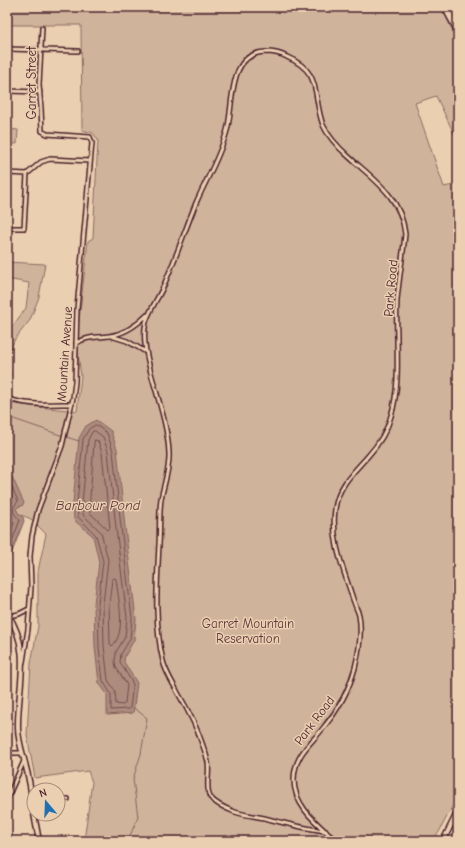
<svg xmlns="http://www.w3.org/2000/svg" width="465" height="848" viewBox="0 0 465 848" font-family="'Comic Neue',sans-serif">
  <rect width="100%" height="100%" fill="#ead0b1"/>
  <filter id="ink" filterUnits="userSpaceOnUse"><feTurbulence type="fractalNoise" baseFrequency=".025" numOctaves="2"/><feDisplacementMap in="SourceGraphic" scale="8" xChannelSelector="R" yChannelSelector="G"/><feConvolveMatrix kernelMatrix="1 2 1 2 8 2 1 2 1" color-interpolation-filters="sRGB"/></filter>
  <g filter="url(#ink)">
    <!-- green -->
    <path fill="#cfb49b" stroke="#8c6a63" d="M7 7H441L458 42V142L436 96 415 103 444 187 458 184V795L439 832 432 841H84L92 782 88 771 35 778 27 735 31 663 38 626V571L46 534 31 519 19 514 16 509 18 507 14 483 9 470 7 458V403L38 407 77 411 81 376 78 353V329L88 241 93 238 98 140 93 133 82 130 81 25H7Z
      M7 129 18 130 17 144 7 143Z
      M7 262 45 264 39 297 30 320 15 339 7 358V331H9L26 308 29 283 7 279Z"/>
    <!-- water -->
    <path fill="#ad8c7e" stroke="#85605d" d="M96 420 111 431 117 449 125 527 136 619 134 640 125 656 124 662 137 683 133 713 107 715V694L99 683 95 647 94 604 99 562 93 536 74 520 73 503 79 438 86 426Z
      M7 458 9 470 24 503 22 506 18 507 16 509 19 514 23 517 24 521 7 565Z"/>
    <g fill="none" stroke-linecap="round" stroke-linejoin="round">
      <!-- shore -->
      <path stroke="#724b4c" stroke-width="1" d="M96 425 107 433 113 451 121 527 132 618 130 639 121 654 120 662 133 684 130 708 128 709 111 710V694L103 681 99 647 98 604 103 561 96 535 78 517 77 503 83 439 89 429Z
        M95 431 103 437 108 451 116 528 127 618 125 637 116 652 115 662 116 667 127 685 125 703 123 705 116 704 115 691 108 680 104 646 103 604 108 560 101 532 83 515 82 503 88 440 92 432Z
        M95 440 98 441 102 453 110 528 108 530 89 512 94 443Z
        M7 476 18 501C11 510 12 512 20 520L7 555
        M7 488 12 499C6 508 7 514 14 523L7 540
        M114 578 116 579C118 598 127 633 112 646L110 644 109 605 112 579Z"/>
      <!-- stream -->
      <path stroke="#85605d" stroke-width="1" d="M7 414 11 418 63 436
        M66 437 79 441
        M125 841 129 838 138 817 133 779 141 754 147 718 134 708"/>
      <defs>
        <path id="minor" d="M7 49 78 51
          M7 91 40 92
          M7 173 27 174 41 162 50 159 90 161
          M7 228H24L27 174
          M111 336 127 341 146 352
          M76 343C88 336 96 338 109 336 123 334 137 325 147 315
          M7 376 8 374
          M7 398C25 406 52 404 72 404
          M9 616 19 614 29 609
          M23 662 28 629 31 587 30 556 32 536 38 510 62 446 73 398 75 382 77 309 92 143 90 137 47 134 42 131 41 108 39 85 42 28
          M7 753H22
          M7 799 24 761
          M58 799H68
          M326 831C305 829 284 823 264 818 254 816 244 815 235 812 227 809 215 804 210 797 205 788 210 773 208 762 207 757 205 751 203 746 197 727 188 710 178 693 173 683 166 673 163 661 154 623 157 584 159 545 160 530 159 514 161 499 164 483 170 469 169 453 168 427 158 399 151 373 147 357 142 339 146 322 150 309 159 297 164 285 176 258 185 230 196 203 206 180 219 158 226 134 235 109 225 54 265 52 274 52 280 53 287 57 323 72 312 95 323 125 329 138 338 147 348 156 374 180 401 196 405 234 403 256 399 278 397 300 395 337 402 381 391 416 387 431 378 445 368 456 353 473 338 486 335 509 331 540 343 568 352 596 354 603 357 609 359 615 362 632 359 652 355 668 349 690 338 710 324 727 310 745 294 755 294 780 294 807 318 824 336 841"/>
        <path id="tertiary" d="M7 613C33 651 17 687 18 728 18 741 23 754 26 767 30 782 32 797 34 812
          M34 814 39 841
          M443 841 458 811"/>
        <path id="motorway" d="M445 7 458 31
          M452 7 458 20"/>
      </defs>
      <!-- minor casing -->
      <use href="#minor" stroke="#4a1f2b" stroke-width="6"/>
      <!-- tertiary casing -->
      <use href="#tertiary" stroke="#4a1f2b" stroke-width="7"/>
      <!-- motorway casing -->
      <use href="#motorway" stroke="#4a1f2b" stroke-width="8"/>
      <!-- minor -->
      <use href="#minor" stroke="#ead0b1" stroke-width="3"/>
      <!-- tertiary -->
      <use href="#tertiary" stroke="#ead0b1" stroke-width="4"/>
      <!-- motorway -->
      <use href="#motorway" stroke="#ead0b1" stroke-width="5.5"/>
    </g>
  </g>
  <g text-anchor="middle" stroke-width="3" stroke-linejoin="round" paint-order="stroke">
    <!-- street labels -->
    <g font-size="13" fill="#4a1f2b" stroke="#ead0b1">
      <text transform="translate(31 83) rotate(-90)" y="5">Garret Street</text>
      <text transform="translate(390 288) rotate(-85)" y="5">Park Road</text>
      <text transform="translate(64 354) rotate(-86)" y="5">Mountain Avenue</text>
      <text transform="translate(314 720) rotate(-53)" y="5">Park Road</text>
    </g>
    <!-- park labels -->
    <g font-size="13" fill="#5e353c" stroke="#ead0b1">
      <text x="248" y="628">Garret Mountain<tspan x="248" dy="15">Reservation</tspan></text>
    </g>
    <!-- water labels -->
    <g font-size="14" font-style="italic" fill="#5e353c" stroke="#ead0b1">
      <text x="98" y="510">Barbour Pond</text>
    </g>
  </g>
  <!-- margin -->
  <rect width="465" height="848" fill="none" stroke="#ead0b1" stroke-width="24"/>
  <rect x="12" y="12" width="441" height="824" fill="none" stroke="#4a1f2b" stroke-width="1.5" filter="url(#ink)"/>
  <!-- north arrow -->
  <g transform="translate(46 802) rotate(341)"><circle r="19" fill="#ead0b1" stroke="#aa897b"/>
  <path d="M0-3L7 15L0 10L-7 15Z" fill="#1f6fb2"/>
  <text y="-6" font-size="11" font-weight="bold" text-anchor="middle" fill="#4a1f2b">N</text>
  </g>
</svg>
